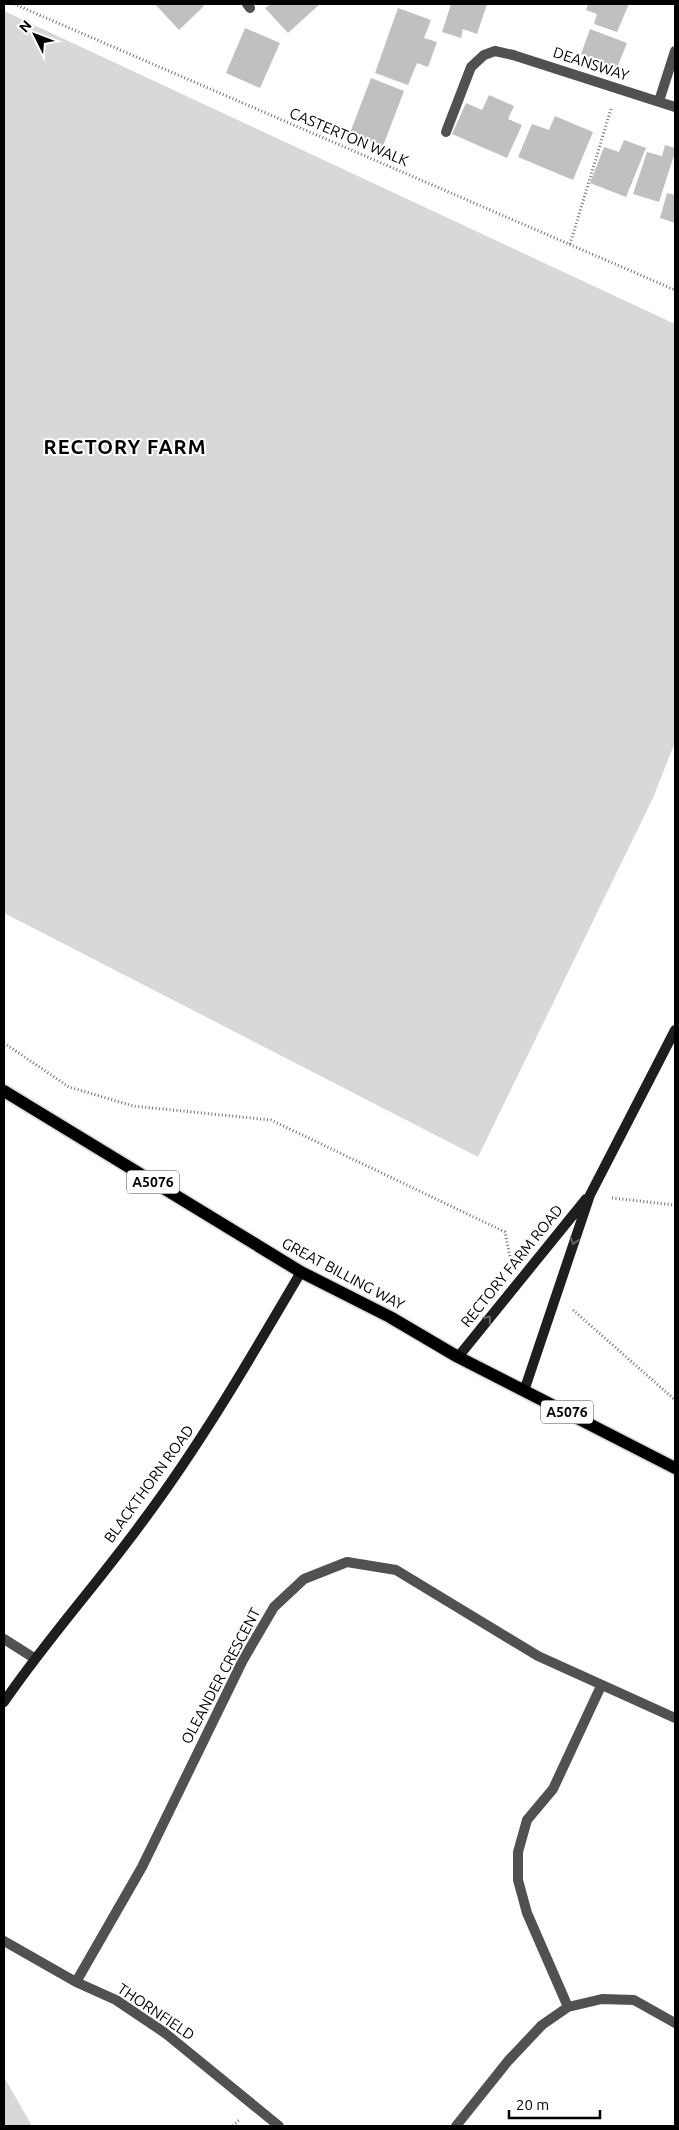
<svg xmlns="http://www.w3.org/2000/svg" width="679" height="2130" viewBox="0 0 679 2130" font-family="Ubuntu,sans-serif">
  <rect width="100%" height="100%" fill="#fff"/>
  <!-- green -->
  <path fill="#d8d8d8" d="M4 11 675 324V742L653 798 478 1157 4 913Z
    M4 2077 32 2126H4Z"/>
  <!-- building -->
  <path fill="#c0c0c0" d="M155 4H202L204 6 179 30Z
    M271 4H320L288 33 265 8Z
    M451 4H487L477 34 463 29 461 38 442 32Z
    M588 4H629L617 32 594 24 597 14 586 10Z
    M398 8 431 20 424 38 437 42 428 67 417 63 408 85 375 73Z
    M245 28 280 43 260 88 226 73Z
    M590 29 627 43 617 68 581 54Z
    M371 78 404 91 383 146 350 133Z
    M489 95 514 106 508 119 522 125 507 158 452 134 466 103 482 110Z
    M555 116 593 132 573 180 518 157 532 124 549 130Z
    M624 140 646 148 626 197 590 183 604 147 619 152Z
    M665 145 675 148V152L659 202 633 194 647 152 662 156Z
    M667 193 675 195V223L660 218Z"/>
  <g fill="none" stroke-linecap="round" stroke-linejoin="round">
    <defs>
      <path id="primary" d="M4 1091 301 1272 390 1317 458 1357 675 1468"/>
    </defs>
    <!-- primary casing -->
    <use href="#primary" stroke="#dbdbdb" stroke-width="15"/>
    <!-- path -->
    <path stroke="#737373" stroke-width="3" stroke-dasharray="1 2.5" stroke-linecap="butt" d="M14 4 675 290
      M570 244 611 109
      M4 1043 69 1087 133 1106 271 1120 505 1232 510 1257 513 1259
      M612 1198 675 1205
      M573 1310 675 1400
      M233 2126 240 2119"/>
    <!-- lane -->
    <path stroke="#515151" stroke-width="10" d="M446 132 471 67 484 55 495 51 513 55"/>
    <!-- street -->
    <path stroke="#515151" stroke-width="10" d="M247 4 250 8
      M513 55 675 107
      M659 101 675 51
      M4 1639 34 1658
      M4 1941 76 1982 116 2000 165 2033 279 2126
      M76 1982 142 1867 243 1660 274 1607 304 1579 347 1562 396 1570 538 1656 675 1718
      M568 2007 527 1913 518 1880V1852L527 1820 553 1789 601 1686
      M456 2126 508 2061 542 2025 568 2007 602 1999 634 2000 675 2023"/>
    <!-- secondary -->
    <path stroke="#1e1e1e" stroke-width="10" d="M458 1357 586 1199
      M524 1391 590 1195 675 1030
      M4 1702C47 1639 98 1583 143 1521 202 1442 251 1357 301 1272"/>
    <!-- primary -->
    <use href="#primary" stroke="#000" stroke-width="12"/>
  </g>
  <!-- one-way arrows -->
  <defs><path id="oneway-chevron" d="M-2-3.5L2.5 0L-2 3.5" fill="none" stroke-width="1.6" stroke-linecap="round" stroke-linejoin="round" transform="scale(1.25)"/></defs>
  <g stroke="#626262">
    <use href="#oneway-chevron" transform="translate(574 1241) rotate(109)"/>
    <use href="#oneway-chevron" transform="translate(488 1319) rotate(-52)"/>
  </g>
  <g text-anchor="middle" stroke-width="4" stroke-linejoin="round" paint-order="stroke">
    <!-- shield labels -->
    <g fill="#fff" stroke="#4c4c4c" stroke-width="1">
      <rect x="127" y="1170.5" width="52" height="23" rx="4"/>
      <rect x="541" y="1400.5" width="52" height="23" rx="4"/>
    </g>
    <g font-size="14" font-weight="bold" fill="#000">
      <text x="153" y="1187">A5076</text>
      <text x="567" y="1417">A5076</text>
    </g>
    <!-- street labels -->
    <g font-size="15" fill="#000" stroke="#fff">
      <text transform="translate(591 64) rotate(18)" y="5">DEANSWAY</text>
      <text transform="translate(349 137) rotate(23)" y="5">CASTERTON WALK</text>
      <text transform="translate(512 1266) rotate(-51)" y="5">RECTORY FARM ROAD</text>
      <text transform="translate(343 1274) rotate(28)" y="5">GREAT BILLING WAY</text>
      <text transform="translate(149 1484) rotate(-54)" y="5">BLACKTHORN ROAD</text>
      <text transform="translate(221 1676) rotate(-62)" y="5">OLEANDER CRESCENT</text>
      <text transform="translate(156 2012) rotate(34)" y="5">THORNFIELD</text>
    </g>
    <!-- district labels -->
    <g font-size="20" font-weight="bold" letter-spacing="1" fill="#000" stroke="#fff">
      <text x="125" y="454">RECTORY FARM</text>
    </g>
  </g>
  <!-- border -->
  <rect width="679" height="2130" fill="none" stroke="#000000" stroke-width="10"/>
  <!-- north arrow -->
  <g transform="translate(35 35) rotate(312)" stroke="#ffffff" stroke-width="4" paint-order="stroke">
  <path d="M0-4L9 19L0 12L-9 19Z" fill="#000000"/>
  <text y="-8" font-size="14" font-weight="bold" text-anchor="middle" fill="#000000">N</text>
  </g>
  <!-- scale -->
  <path d="M509 2110v8h91v-8" fill="none" stroke="#000000" stroke-width="2.5"/>
  <text x="516" y="2110" font-size="15" fill="#000000" stroke="#ffffff" stroke-width="4" paint-order="stroke">20 m</text>
</svg>
